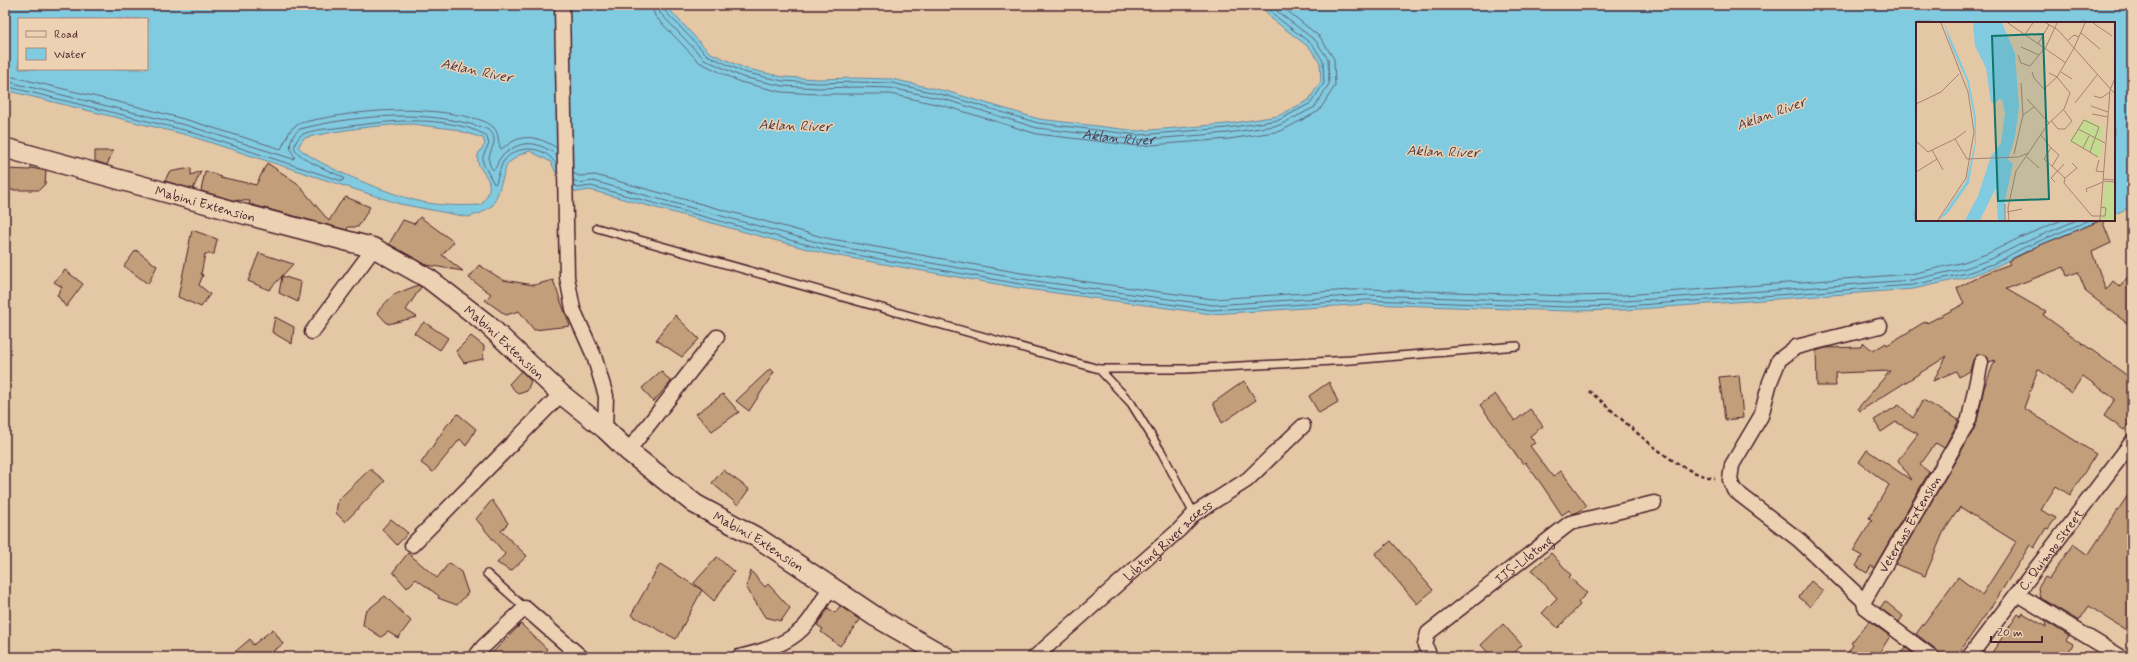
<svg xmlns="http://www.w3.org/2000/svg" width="2137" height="662" viewBox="0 0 2137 662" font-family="Mynerve,sans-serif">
  <rect width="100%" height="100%" fill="#e4c7a5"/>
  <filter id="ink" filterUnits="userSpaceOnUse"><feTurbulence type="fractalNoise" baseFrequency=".025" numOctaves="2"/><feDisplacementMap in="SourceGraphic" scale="8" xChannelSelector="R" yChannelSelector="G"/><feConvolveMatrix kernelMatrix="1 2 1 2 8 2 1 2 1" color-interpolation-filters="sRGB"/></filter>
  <g filter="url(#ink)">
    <!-- water -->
    <path fill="#81cbe1" stroke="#6b8698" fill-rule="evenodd" d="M5 5H665L709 52 744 68 783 77 818 79 855 78 892 79 949 92 1039 119 1138 131 1227 124 1278 116 1309 100 1321 81 1320 63 1310 48 1272 19 1261 5H2132V207L2114 214V23H1917V220H2101L2025 252 1995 267 1968 277 1913 289 1625 310 1567 311 1367 304 1212 314 1019 288 822 253 590 190 577 192 561 184 551 162 530 151 519 155 507 164 498 193 493 205 481 213 468 217 400 204 187 135 5 90ZM19 19H147V69H19ZM412 124 453 129 483 138 485 144C483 148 479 151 478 155 474 174 503 177 481 205 459 206 435 206 414 200 385 192 320 167 298 147L304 138C339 130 376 125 412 124Z"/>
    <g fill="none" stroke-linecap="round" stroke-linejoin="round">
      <!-- shore -->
      <g stroke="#606474" stroke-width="1">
        <path d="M651 5 655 16 699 62 740 82 782 92 817 94H890L945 106 1037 134 1138 146 1229 139 1281 131 1319 111 1335 86 1334 59 1320 37 1280 5"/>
        <path id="s1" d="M657 5 660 13 704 59 742 77 783 86 818 88 855 87 891 88 947 100 1037 128 1138 140 1228 133 1280 125 1315 107 1329 84 1328 59 1316 41 1278 12 1273 5"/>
        <path d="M662 5 663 9 707 55 743 72 783 81 818 83 855 82 892 83 948 96 1038 123 1138 135 1227 128 1279 120 1311 103 1324 83 1323 61 1313 45 1275 16 1266 5"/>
        <path d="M5 75 139 107 191 121 281 149 291 129 300 123C353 111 410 105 464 116 473 118 486 120 493 127 500 133 497 142 501 149 505 147 508 144 512 142 528 133 542 139 557 148"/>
        <path d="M5 81 189 126 293 159 295 157C287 148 290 136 300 129 351 116 418 110 470 124 476 126 485 127 490 131 503 144 480 155 493 170 498 167 497 161 501 157 521 139 535 140 557 155"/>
        <path d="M5 86 188 131 342 181 344 179 343 177C332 172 300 160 295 149 293 145 298 138 301 135 313 129 329 129 343 127 389 121 442 114 486 135L489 144 483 156V163L494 184 496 183C498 177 500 168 503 162 516 143 547 145 557 166"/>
        <path d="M573 173 579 176 595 175 826 238 1021 273 1213 299 1367 289 1567 296 1624 295 1911 274 1964 262 1989 253 2019 238 2062 220"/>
        <path d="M573 180 579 183 593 181 824 244 1021 279 1213 305 1367 295 1567 302 1625 301 1912 280 1966 268 1991 259 2021 244 2077 220"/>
        <path d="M573 186 578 188 591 186 823 249 1020 284 1212 310 1367 300 1567 307 1625 306 1913 285 1967 273 1993 264 2023 248 2090 220"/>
      </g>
    </g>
    <!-- building -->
    <path fill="#c29f7a" stroke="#4a1f2b" d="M95 151H113L107 165 95 161Z
      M267 163 297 183 329 221 340 203 346 197 370 207 358 227H348L347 230 249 204 250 201 233 200 201 191 205 171 221 176 220 177 256 185Z
      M31 168 46 171 45 184 39 190H5V169L30 170Z
      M191 168V175L201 171 193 189 165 181 169 172Z
      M420 217 454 242 442 255 463 271 427 265 389 244 403 220 414 224Z
      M2102 220 2111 243 2092 252 2106 290 2113 281 2120 287 2132 271V327L2086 292 2078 272 2067 276 2064 267 2006 289 2046 312 2043 315 2132 379V419L2124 430 2104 416 2115 399 2083 376 2071 393 2038 369 2024 408 2096 454 2070 495 2056 486 2041 510 2056 518 2048 529 2046 528 2034 548 2030 545 1994 603 1956 657H1940L1937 650 1916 634 1958 577 1982 595 2016 542 1960 507 1943 533 1925 576 1895 564 1973 431 1977 421 1984 388 1995 360 1989 362 1986 355 1978 354 1973 360 1970 371 1959 377 1956 371 1933 381 1947 356 1860 411 1858 408 1890 371 1835 373 1836 386H1817L1816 351 1825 348 1860 347 1864 343 1873 351 1886 343 1887 345 1926 321 1927 323 1964 304 1957 288 1984 274 2010 264 2008 261 2033 249V248Z
      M192 230 217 239 214 254H205L201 274 203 275 199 285 210 294 201 307 178 297Z
      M136 250 157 266 148 284 124 266Z
      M259 253 293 264 282 276 301 282 298 302 279 293 282 276 269 290 248 281Z
      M479 265 503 280 534 285 553 280 570 326 534 330 519 311 506 315 485 300 491 294 469 278Z
      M65 270 83 284 66 307 57 295 62 287 54 282Z
      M418 285 421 287 406 310 417 317 388 324 377 312 393 295Z
      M675 315 699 339 682 357 656 340Z
      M275 317 294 327 292 344 272 332Z
      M424 322 448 338 440 350 414 333Z
      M471 336 484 346 483 359 464 363 456 351Z
      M770 369 774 372 749 411 736 401Z
      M521 371 531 381 527 391 518 394 509 384Z
      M661 371 671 382 653 402 642 388Z
      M1739 375 1743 418 1725 420 1719 377Z
      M1244 381 1256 400 1222 423 1213 403Z
      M1329 382 1338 402 1319 413 1309 396Z
      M723 394 739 412 712 431 696 414Z
      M1495 394 1515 421 1530 409 1543 426 1530 436 1535 443 1530 446 1553 477 1561 471 1587 506 1578 512 1572 514 1569 510 1562 515 1542 485 1525 462 1523 464 1480 405Z
      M1923 400 1959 420 1944 448 1936 443 1920 465 1929 472 1874 568 1871 566 1867 573 1856 566 1862 556 1853 551 1872 520 1869 518 1889 485 1859 462 1867 450 1911 480 1898 460 1918 434 1896 422 1881 432 1874 420 1899 405 1913 418Z
      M458 414 476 429 466 446 460 439 433 472 421 463 447 425Z
      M370 469 385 481 345 522 336 513 338 500Z
      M723 470 749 489 738 505 712 483Z
      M2132 489V634L2089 606 2079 621 2040 598 2038 588 2045 577 2049 579 2073 544 2088 555Z
      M492 500 508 523 501 531 527 556 511 571 497 563 505 554 476 519Z
      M391 519 408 533 397 545 382 529Z
      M1391 541 1433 590 1417 604 1375 554Z
      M408 553 437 578 449 563 461 572 468 593 457 605 438 598 439 596 416 579 407 588 393 572Z
      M1551 553 1571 575 1569 577 1587 593 1578 602 1580 605 1558 628 1542 613 1557 598 1532 570Z
      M717 557 734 572 714 601 694 583Z
      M660 564 702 590 676 639 631 615Z
      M751 571 765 587 768 584 790 608 781 621 765 617 746 587Z
      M1811 581 1823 591 1810 607 1799 597Z
      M385 596 411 621 398 638 388 632 381 637 363 625 365 612Z
      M1885 601 1903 616 1899 622 1880 608Z
      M840 606 860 620 840 646 821 632 823 629 817 625 828 608 835 613Z
      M2023 613 2046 627 2045 621 2069 636 2066 640 2073 644 2066 657H1989L2018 614 2021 616Z
      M1869 621 1890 636 1877 657H1845L1853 645 1851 643Z
      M521 624 547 649 540 657H488Z
      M1503 624 1522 645 1510 657H1492L1481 645Z
      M273 629 283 644 265 657H229L250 639 253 645Z
      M1906 648 1918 657H1899Z"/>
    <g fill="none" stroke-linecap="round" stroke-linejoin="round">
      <defs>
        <path id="lane" d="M597 228 1099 369H1186L1351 360 1517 346
          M1099 369 1131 403 1162 453 1194 514
          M487 574 525 608"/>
        <g id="street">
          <path d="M562 5 567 277 573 309 594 356 606 396 605 429"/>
          <path d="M312 332 374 248"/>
          <path d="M628 451 717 337"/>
          <path d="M412 545 561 394"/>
          <path d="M2017 594 2121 657"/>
          <path d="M1864 601 1799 540 1734 490 1730 480 1732 465 1761 416 1770 382 1779 360 1796 347 1880 326"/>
          <path d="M475 657 483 647 525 608 581 657"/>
          <path d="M739 657C760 652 786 645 802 629 813 619 822 600 830 588"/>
          <path id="s2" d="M1035 657 1179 530 1194 514 1247 480 1303 426"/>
          <path id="s3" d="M1430 657 1425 645 1428 633 1570 523 1654 503"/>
          <path id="s4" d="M1932 657 1865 607 1864 601 1965 428 1969 419 1981 362"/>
          <path id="s5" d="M1969 657 2132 442"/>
        </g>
        <g id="secondary">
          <path id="s6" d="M5 148 244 214 374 248 429 279 487 324 561 394 605 429 628 451 695 504 758 538 876 617 946 657"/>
        </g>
      </defs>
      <!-- lane casing -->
      <use href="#lane" stroke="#4a1f2b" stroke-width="10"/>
      <!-- street casing -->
      <use href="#street" stroke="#4a1f2b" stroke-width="17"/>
      <!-- secondary casing -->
      <use href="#secondary" stroke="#4a1f2b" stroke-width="22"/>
      <!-- path -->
      <path stroke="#4a1f2b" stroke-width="2.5" stroke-dasharray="4 3" stroke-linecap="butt" d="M1589 391C1622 417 1674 474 1715 478"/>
      <!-- lane -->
      <use href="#lane" stroke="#ecd1b3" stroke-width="7"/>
      <!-- street -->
      <use href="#street" stroke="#ecd1b3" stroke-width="14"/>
      <!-- secondary -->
      <use href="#secondary" stroke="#ecd1b3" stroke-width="19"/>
    </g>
  </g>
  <g text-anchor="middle" stroke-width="3" stroke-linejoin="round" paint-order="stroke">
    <!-- street labels -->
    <g font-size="13" fill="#4a1f2b" stroke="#ecd1b3">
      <text dy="5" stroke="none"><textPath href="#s6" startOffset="208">Mabini Extension</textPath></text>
      <text dy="5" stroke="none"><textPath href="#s6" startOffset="544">Mabini Extension</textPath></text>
      <text dy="5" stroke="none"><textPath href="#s4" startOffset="179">Veterans Extension</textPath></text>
      <text dy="5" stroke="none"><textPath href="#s2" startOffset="177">Libtong River access</textPath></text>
      <text dy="5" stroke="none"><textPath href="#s6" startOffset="868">Mabini Extension</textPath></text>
      <text dy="5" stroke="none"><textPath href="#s5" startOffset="135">C. Quimpo Street</textPath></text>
      <text dy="5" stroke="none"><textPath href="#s3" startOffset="146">IJS-Libtong</textPath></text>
    </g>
    <!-- water labels -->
    <g font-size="14" font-style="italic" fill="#523946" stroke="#ecd1b3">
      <text transform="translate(477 70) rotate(12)" y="5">Aklan River</text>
      <text transform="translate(1771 113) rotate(-20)" y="5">Aklan River</text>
      <text transform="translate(795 125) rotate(2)" y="5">Aklan River</text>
      <text dy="5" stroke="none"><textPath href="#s1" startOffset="498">Aklan River</textPath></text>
      <text transform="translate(1443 151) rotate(2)" y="5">Aklan River</text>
    </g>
  </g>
  <!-- overview -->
  <g transform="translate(1916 22)">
    <rect width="199" height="199" fill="#e4c7a5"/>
    <path d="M168 96 187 105 185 136 153 119ZM189 160 199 161V197L197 198H186Z" fill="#c3da90"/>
    <path d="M28 1 53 59 60 95V120L53 161 32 191 23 198 50 160 59 121 58 95 51 59 35 24ZM57 1H86L99 31 103 85 99 115 92 138 97 142 89 179V198H82L80 166 64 198H49L62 174 75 134 85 121 89 91 86 78 83 77 78 82 75 80 70 46 59 24Z" fill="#81cbe1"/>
    <path fill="none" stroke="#a68474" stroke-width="1" d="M92 1 150 41M169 1 158 26 199 72M177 1 196 14M165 11 184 27M109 12 117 1M152 18 158 13 163 15M122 22 133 3M105 25 123 33 129 26M129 27 141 1M102 33 105 41 114 44 123 33M116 50 118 56 128 67 141 55 133 51M145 50 156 57M178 74 185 76 194 70M111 77 133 101M159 81 181 53M0 82 25 70 43 52M175 84 192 90M176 92 192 95M107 93 118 85M135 98 142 107H149L156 99 147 87M162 107 189 121M125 113 135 126 128 137 149 156 148 161 176 194H189L190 186 185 185M39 117 50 109M0 119 12 130 39 117 51 137 102 135 113 131M135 126 143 133 136 144M167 126 173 114M174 130 183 105 168 98 155 119 182 135M98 132 107 93 105 61M111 135 123 146M21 137 27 148M183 138 180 149 188 150M0 150 21 137 16 128M149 156 161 146 156 141M187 157 199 158M187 159 199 160M139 160 135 156 148 142M171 170 170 167 187 160M89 182V198M91 190 106 187M22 198 50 156 58 110 52 70 25 1M93 198 92 186 100 149 132 102 148 87 154 71 141 55 158 26 142 8 130 1M184 198 194 68 199 56"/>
    <path fill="#0f766e" fill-opacity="0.15" stroke="#0f766e" stroke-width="2" d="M127 12 133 177 82 179 76 14Z"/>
    <rect width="199" height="199" fill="none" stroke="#4a1f2b" stroke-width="2"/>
  </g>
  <!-- margin -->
  <rect width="2137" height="662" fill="none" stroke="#ecd1b3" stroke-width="20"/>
  <rect x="10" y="10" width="2117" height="642" fill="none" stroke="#4a1f2b" stroke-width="1.5" filter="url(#ink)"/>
  <!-- legend -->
  <rect x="18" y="18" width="130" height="52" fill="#ecd1b3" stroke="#ab8a7d"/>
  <rect x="26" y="31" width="20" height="6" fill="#ecd1b3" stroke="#ab8a7d"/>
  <text x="54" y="38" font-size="12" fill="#4a1f2b">Road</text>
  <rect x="26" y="48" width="20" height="12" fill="#81cbe1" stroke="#ab8a7d"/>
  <text x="54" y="58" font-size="12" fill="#4a1f2b">Water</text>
  <!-- scale -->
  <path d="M1991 636v6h51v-6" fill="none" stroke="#4a1f2b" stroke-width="2"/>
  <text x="1997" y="636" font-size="12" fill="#4a1f2b" stroke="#ecd1b3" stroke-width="3" paint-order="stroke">20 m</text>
</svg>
